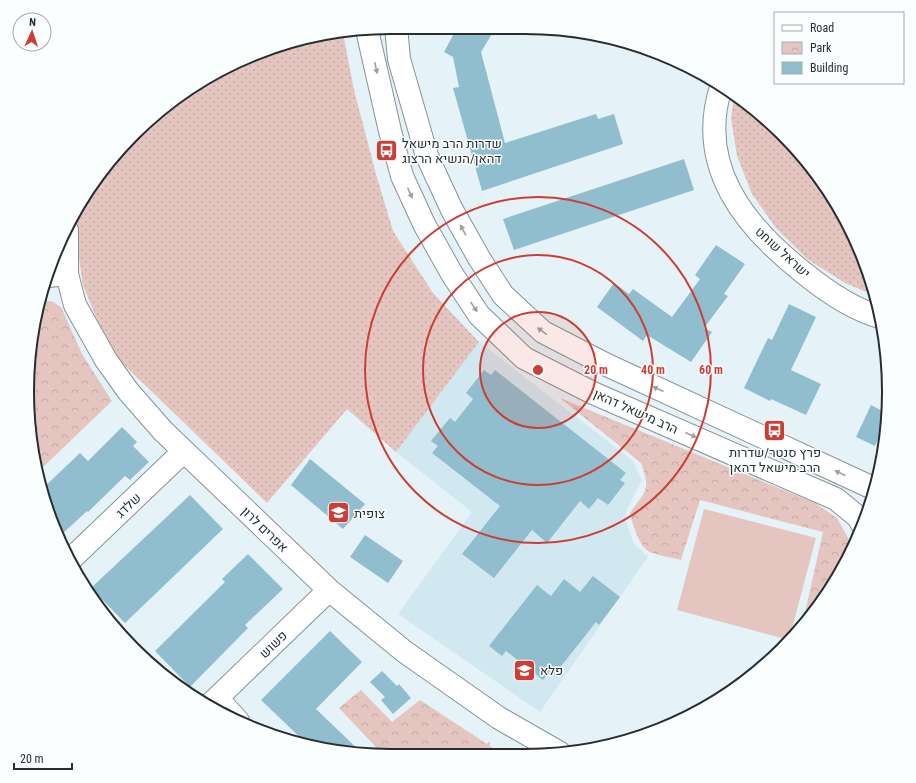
<svg xmlns="http://www.w3.org/2000/svg" width="916" height="783" viewBox="0 0 916 783" font-family="'Roboto Condensed',Heebo,sans-serif">
  <defs>
    <pattern id="grass-dots" width="8" height="8" patternUnits="userSpaceOnUse"><rect width="8" height="8" fill="#e4c5c0"/><path d="M2 2h.1M6 6h.1" fill="none" stroke="#c4aaa5" stroke-width="1.8" stroke-linecap="round"/></pattern>
    <pattern id="park-crowns" width="20" height="18" patternUnits="userSpaceOnUse"><rect width="20" height="18" fill="#e4c5c0"/><path d="M2 6a3 3 0 1 1 6 0M12 15a3 3 0 1 1 6 0" fill="none" stroke="#c4aaa5"/></pattern>
  </defs>
  <rect width="100%" height="100%" fill="#e5f3f8"/>
  <!-- built -->
  <path fill="#d2e8f0" d="M479 342 632 460 642 480 627 509 625 518 634 544 648 557 540 712 398 614 472 512 396 452Z"/>
  <!-- grass -->
  <path fill="url(#grass-dots)" d="M343 33 354 90 376 174 393 231 433 293 479 342 396 452 347 409 267 503 116 357 96 317 83 285 76 238 77 211 89 189 151 117 230 65 297 39Z
    M734 95 747 102 799 151 840 209 870 274 874 295 845 283 807 259 776 228 752 194 737 156 731 118Z"/>
  <!-- park -->
  <path fill="url(#park-crowns)" d="M42 299 53 302 61 307 82 354 112 401 39 471 28 416 30 344Z
    M560 398 815 503 837 518 853 547 852 553 814 613 802 626 823 532 700 500 681 560C671 557 659 556 650 552 640 548 632 523 630 513 646 490 651 491 641 463Z
    M361 690 392 722 420 700 487 744 490 741V746L504 755 391 756 380 755 374 745 339 708Z"/>
  <!-- garden -->
  <path fill="#e4c5c0" d="M704 509 816 538 789 640 677 610Z"/>
  <!-- building -->
  <path fill="#91bece" d="M457 28 495 29 481 52 505 143 596 114 598 119 614 114 623 144 482 191 453 88 459 87 453 57 444 52Z
    M684 159 694 190 514 250 503 219Z
    M716 245 745 264 724 294 728 296 704 328 712 332 691 362 647 335 643 341 597 307 614 283 629 294 633 289 672 317 700 279 695 275Z
    M789 304 816 317 791 370 821 384 806 415 771 399 770 401 744 388 768 338 772 340Z
    M484 370 491 375 495 370 626 473 620 480 625 483 608 505 598 498 589 509 580 501 547 543 532 530 494 578 462 554 500 506 432 453 438 446 431 441 450 418 455 422 473 399 466 393Z
    M871 405 888 414 875 446 856 437Z
    M122 427 137 442 133 446 149 462 130 480 125 476 88 512 87 511 60 536 46 509 42 489 80 453 88 461Z
    M310 459 365 504 343 529 291 485Z
    M190 495 223 529 125 623 91 588Z
    M365 535 403 561 388 583 350 557Z
    M248 554 283 589 245 625 248 628 190 687 155 651 225 582 222 579Z
    M593 576 620 597 599 625 596 622 555 674 550 671 543 680 506 651 502 656 489 646 537 585 551 596 564 579 580 592Z
    M330 631 362 662 316 709 362 753 320 749 308 745 261 700Z
    M382 671 397 686 399 684 411 698 393 714 381 700 385 697 370 682Z"/>
  <g fill="none" stroke-linecap="round" stroke-linejoin="round">
    <defs>
      <path id="minor" d="M396 27 399 59 427 156 452 210 479 258 503 295 543 332 607 365 875 489
        M367 30 390 131 402 176 424 224 452 274 479 315 524 358 593 393 836 499 858 517 862 524
        M721 87C696 166 744 226 804 273 826 291 852 309 880 317
        M67 230V274L75 305 106 360 128 391 163 431 329 590 405 652 499 718 560 753
        M48 276 67 274
        M71 559 184 451
        M217 698 329 590
        M209 705 217 698 238 721"/>
    </defs>
    <!-- minor casing -->
    <use href="#minor" stroke="#859296" stroke-width="24"/>
    <!-- minor -->
    <use href="#minor" stroke="#fff" stroke-width="22"/>
  </g>
  <!-- one-way arrows -->
  <defs><path id="oneway-solid" d="M-6-.8H1V-3.2L6.5 0L1 3.2V.8H-6Z"/></defs>
  <g fill="#9ea0a1">
    <use href="#oneway-solid" transform="translate(376 68) rotate(78)"/>
    <use href="#oneway-solid" transform="translate(410 193) rotate(66)"/>
    <use href="#oneway-solid" transform="translate(463 230) rotate(-119)"/>
    <use href="#oneway-solid" transform="translate(474 307) rotate(56)"/>
    <use href="#oneway-solid" transform="translate(542 331) rotate(-144)"/>
    <use href="#oneway-solid" transform="translate(658 389) rotate(-155)"/>
    <use href="#oneway-solid" transform="translate(691 435) rotate(24)"/>
    <use href="#oneway-solid" transform="translate(840 473) rotate(-155)"/>
  </g>
  <!-- distance rings -->
  <circle cx="538" cy="370" r="58" fill="#cc3e33" fill-opacity=".12"/>
  <g fill="none" stroke="#cc3e33" stroke-width="2">
    <circle cx="538" cy="370" r="58"/>
    <circle cx="538" cy="370" r="115"/>
    <circle cx="538" cy="370" r="173"/>
  </g>
  <!-- icons -->
  <defs>
    <symbol id="bus-square" viewBox="-11 -11 22 22"><rect x="-9" y="-9" width="18" height="18" rx="4" fill="#cc3e33" stroke="#fbfeff"/><path d="M-5-6H5V4H4V6H2V4H-2V6H-4V4H-5ZM-3.5-4V0h7V-4ZM-3.5 1.2v1.5H-2V1.2ZM2 1.2v1.5H3.5V1.2Z" fill="#fff"/></symbol>
    <symbol id="school-square" viewBox="-11 -11 22 22"><rect x="-9" y="-9" width="18" height="18" rx="4" fill="#cc3e33" stroke="#fbfeff"/><path d="M0-5L7-2L0 1L-7-2ZM-4 1L0 2.5L4 1V4Q0 6-4 4Z" fill="#fff"/></symbol>
  </defs>
  <g fill-rule="evenodd">
    <use href="#bus-square" x="374" y="138" width="25" height="25"/>
    <use href="#bus-square" x="762" y="418" width="25" height="25"/>
    <use href="#school-square" x="326" y="500" width="25" height="25"/>
    <use href="#school-square" x="512" y="658" width="25" height="25"/>
  </g>
  <g text-anchor="middle" stroke-width="3" stroke-linejoin="round" paint-order="stroke">
    <!-- poi labels -->
    <g font-size="13" fill="#282d2f" stroke="#fbfeff" text-anchor="start">
      <text x="402" y="148">שדרות הרב מישאל<tspan x="402" dy="15">דהאן/הנשיא הרצוג</tspan></text>
      <text x="775" y="457" text-anchor="middle">פרץ סנטר/שדרות<tspan x="775" dy="15">הרב מישאל דהאן</tspan></text>
      <text x="354" y="518">צופית</text>
      <text x="540" y="675">פלא</text>
    </g>
    <!-- street labels -->
    <g font-size="13" fill="#282d2f" stroke="#fbfeff">
      <text transform="translate(783 252) rotate(42)" y="5">ישראל שוחט</text>
      <text transform="translate(636 411) rotate(24)" y="5">הרב מישאל דהאן</text>
      <text transform="translate(128 505) rotate(-44)" y="5">שלדג</text>
      <text transform="translate(265 529) rotate(44)" y="5">אפרים לרון</text>
      <text transform="translate(273 644) rotate(-44)" y="5">פשוש</text>
    </g>
  </g>
  <!-- crop -->
  <path d="M0 0H916V783H0ZM391 34H525A357 357 0 0 1 882 391V392A357 357 0 0 1 525 749H391A357 357 0 0 1 34 392V391A357 357 0 0 1 391 34Z" fill="#fbfeff" fill-rule="evenodd"/>
  <path fill="none" stroke="#282d2f" stroke-width="2" d="M391 34H525A357 357 0 0 1 882 391V392A357 357 0 0 1 525 749H391A357 357 0 0 1 34 392V391A357 357 0 0 1 391 34Z"/>
  <circle cx="538" cy="370" r="6" fill="#cc3e33" stroke="#fbfeff" stroke-width="2"/>
  <g font-size="12" text-anchor="middle" font-weight="bold" fill="#cc3e33" stroke="#fbfeff" stroke-width="3" stroke-linejoin="round" paint-order="stroke">
    <text x="596" y="374">20 m</text>
    <text x="653" y="374">40 m</text>
    <text x="711" y="374">60 m</text>
  </g>
  <!-- legend -->
  <rect x="774" y="12" width="130" height="72" fill="#fbfeff" stroke="#a7aaac"/>
  <rect x="782" y="25" width="20" height="6" fill="#ffffff" stroke="#a7aaac"/>
  <text x="810" y="32" font-size="12" fill="#282d2f">Road</text>
  <rect x="782" y="42" width="20" height="12" fill="url(#park-crowns)" stroke="#a7aaac"/>
  <text x="810" y="52" font-size="12" fill="#282d2f">Park</text>
  <rect x="782" y="62" width="20" height="12" fill="#91bece" stroke="#a7aaac"/>
  <text x="810" y="72" font-size="12" fill="#282d2f">Building</text>
  <!-- north arrow -->
  <g transform="translate(32 32) rotate(3)"><circle r="19" fill="#fbfeff" stroke="#a7aaac"/>
  <path d="M0-3L7 15L0 10L-7 15Z" fill="#cc3e33"/>
  <text y="-6" font-size="11" font-weight="bold" text-anchor="middle" fill="#282d2f">N</text>
  </g>
  <!-- scale -->
  <path d="M14 763v6h58v-6" fill="none" stroke="#282d2f" stroke-width="2"/>
  <text x="20" y="763" font-size="12" fill="#282d2f" stroke="#fbfeff" stroke-width="3" paint-order="stroke">20 m</text>
</svg>
